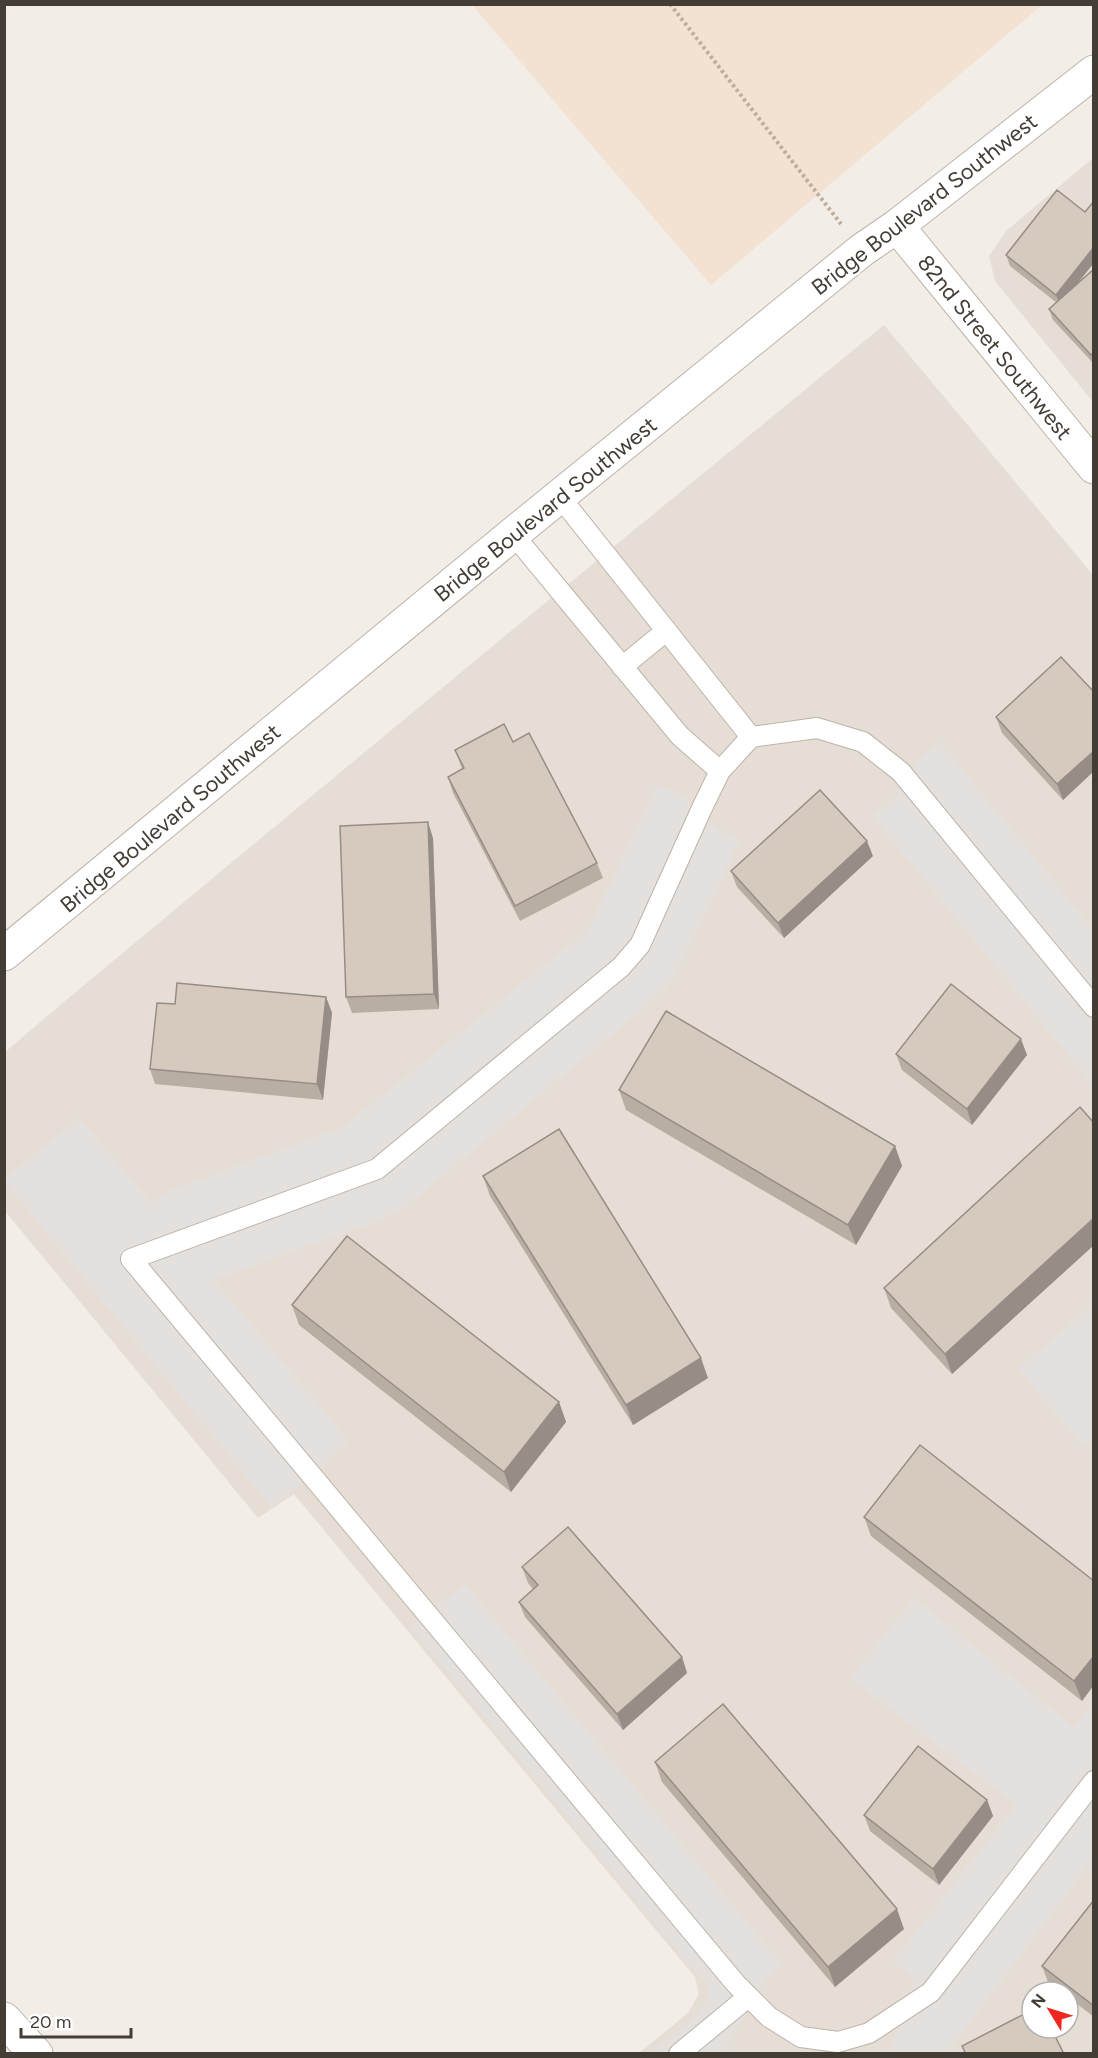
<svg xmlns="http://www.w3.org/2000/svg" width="1098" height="2058" viewBox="0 0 1098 2058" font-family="Figtree,sans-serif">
  <rect width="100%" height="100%" fill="#f2ede6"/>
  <!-- residential -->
  <path fill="#e6ded4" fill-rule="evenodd" d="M1093 158V402L995 281 989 256 1006 231Z
    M884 325 1093 575V2053H639L688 2013 699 1994 695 1977 294 1494 258 1518 5 1211 4 1053 72 995 483 654ZM1032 1992H1068V2028H1032Z"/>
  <!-- commercial -->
  <path fill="#f3e1d1" d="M472 5H1042L711 285Z"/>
  <!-- parking -->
  <path fill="#e3e0de" d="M939 741 1093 929V1085L872 816 894 798 917 760Z
    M657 785 683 796 719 829 740 840 672 982 649 1004 408 1205 378 1221 214 1280 349 1441 272 1508 5 1182V1178L79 1118 151 1202 174 1189 343 1127 588 930Z
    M1093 1305V1438L1083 1447 1018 1368Z
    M465 1584 782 1964 761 1986 726 2048 731 2053H650L693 2019 707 2001V1986L410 1627Z
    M914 1598 1074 1727 1093 1703V1867L1089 1865 947 2053H889L914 1979 893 1961 1016 1805 850 1678Z"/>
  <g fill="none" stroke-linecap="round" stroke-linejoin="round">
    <defs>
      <path id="service" d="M560 497 751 737
        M513 534 680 736 720 771
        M622 667 666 631
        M1094 1007 901 772 863 742 817 728 751 737 720 771 702 808 640 945 621 967 377 1169 131 1259 736 1984 769 2017 801 2037 838 2042 869 2033 931 1992 1094 1781
        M679 2054 748 1997"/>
      <path id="tertiary" d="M897 226 1094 467
        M4 954 513 534 862 250 897 226 1094 72
        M4 2019 36 2054"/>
    </defs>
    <!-- service casing -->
    <use href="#service" stroke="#bdb3a9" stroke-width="22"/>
    <!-- tertiary casing -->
    <use href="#tertiary" stroke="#bdb3a9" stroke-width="35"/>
    <!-- path -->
    <path stroke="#bead9b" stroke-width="4" stroke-dasharray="3 3" stroke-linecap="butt" d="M670 4 841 224"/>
    <!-- service -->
    <use href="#service" stroke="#fff" stroke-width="20"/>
    <!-- tertiary -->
    <use href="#tertiary" stroke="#fff" stroke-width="33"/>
  </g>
  <!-- wall -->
  <path fill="#b8aea4" d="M1085 212 1077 284 1094 269V364L1053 320 1049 309 1057 303 1010 266 1006 255Z
    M1094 692V771L1063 800 1002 733 996 717Z
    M513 742 597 863 603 878 520 921 453 793 448 777 462 769 455 750Z
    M433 838 439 1009 352 1013 346 997Z
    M873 856 784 938 737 887 731 871Z
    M326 997 332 1013 323 1100 155 1084 150 1069 175 1004Z
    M896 1054 1027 1055 972 1125 902 1070Z
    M619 1090 895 1146 902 1166 856 1245 626 1110Z
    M1094 1123V1245L952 1374 891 1308 884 1288Z
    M483 1176 708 1378 633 1425 490 1196Z
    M292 1305 559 1402 566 1422 511 1492 299 1325Z
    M864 1517 1094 1581 1082 1701 871 1536Z
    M522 1567 682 1657 687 1673 623 1730 525 1617 519 1602 533 1589 528 1583Z
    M655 1762 904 1929 835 1987 662 1782Z
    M987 1800 993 1816 939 1885 870 1831 864 1815Z
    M1094 1900V2017L1068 1997V1992H1061L1048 1982 1042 1966Z"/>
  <!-- shaded-wall -->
  <path fill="#968d86" d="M1094 247V263L1060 305 1056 295Z
    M1094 751V771L1063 800 1057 784Z
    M428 822 433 838 439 1009 434 994Z
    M867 841 873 856 784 938 778 923Z
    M326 997 332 1013 323 1100 317 1084Z
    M1021 1039 1027 1055 972 1125 967 1109Z
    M895 1146 902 1166 856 1245 848 1225Z
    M1094 1218V1245L952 1374 945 1354Z
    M701 1358 708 1378 633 1425 626 1405Z
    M559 1402 566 1422 511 1492 504 1472Z
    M1094 1656V1685L1082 1701 1074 1681Z
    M682 1657 687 1673 623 1730 617 1714Z
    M987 1800 993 1816 939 1885 933 1869Z
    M897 1909 904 1929 835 1987 828 1967Z"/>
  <!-- building -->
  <path fill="#d6cabf" stroke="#968d86" stroke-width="1.5" d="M1057 190 1085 212 1094 201V247L1056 295 1006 255Z
    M1094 269V352L1091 355 1049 309Z
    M1061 657 1094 692V751L1057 784 996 717Z
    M504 724 513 742 529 733 597 863 515 906 448 777 464 768 455 750Z
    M820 790 867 841 778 923 731 871Z
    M428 822 434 994 346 997 340 826Z
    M177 983 326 997 317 1084 150 1069 157 1003 175 1004Z
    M951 984 1021 1039 967 1109 896 1054Z
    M666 1011 895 1146 848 1225 619 1090Z
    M1080 1107 1094 1123V1218L945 1354 884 1288Z
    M559 1129 701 1358 626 1405 483 1176Z
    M347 1236 559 1402 504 1472 292 1305Z
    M920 1445 1094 1581V1656L1074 1681 864 1517Z
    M568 1527 682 1657 617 1714 519 1602 538 1585 522 1567Z
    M723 1704 897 1909 828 1967 655 1762Z
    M918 1746 987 1800 933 1869 864 1815Z
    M1094 1900V2006L1042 1966Z
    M1032 2010V2028H1051L1064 2054H966L962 2046Z"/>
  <g text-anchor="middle" stroke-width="5" stroke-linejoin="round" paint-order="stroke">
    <!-- street labels -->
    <g font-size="22" fill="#443d35" stroke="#fff">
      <text transform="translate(924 204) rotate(-38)" y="8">Bridge Boulevard Southwest</text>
      <text transform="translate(995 347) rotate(51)" y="8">82nd Street Southwest</text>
      <text transform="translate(545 509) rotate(-39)" y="8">Bridge Boulevard Southwest</text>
      <text transform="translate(170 818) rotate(-40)" y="8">Bridge Boulevard Southwest</text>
    </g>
  </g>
  <!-- border -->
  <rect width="1098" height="2058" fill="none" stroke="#443d35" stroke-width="12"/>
  <!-- north arrow -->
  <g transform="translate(1050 2010) rotate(308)"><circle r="28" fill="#ffffff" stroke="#b4b1ae" stroke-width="1.5"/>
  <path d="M0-4.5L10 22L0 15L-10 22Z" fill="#ef271f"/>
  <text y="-9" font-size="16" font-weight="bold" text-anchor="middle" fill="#443d35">N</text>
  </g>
  <!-- scale -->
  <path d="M21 2028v9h110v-9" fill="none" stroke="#443d35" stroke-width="3"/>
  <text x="30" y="2028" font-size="18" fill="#443d35" stroke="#ffffff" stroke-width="4.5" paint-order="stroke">20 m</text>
</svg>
